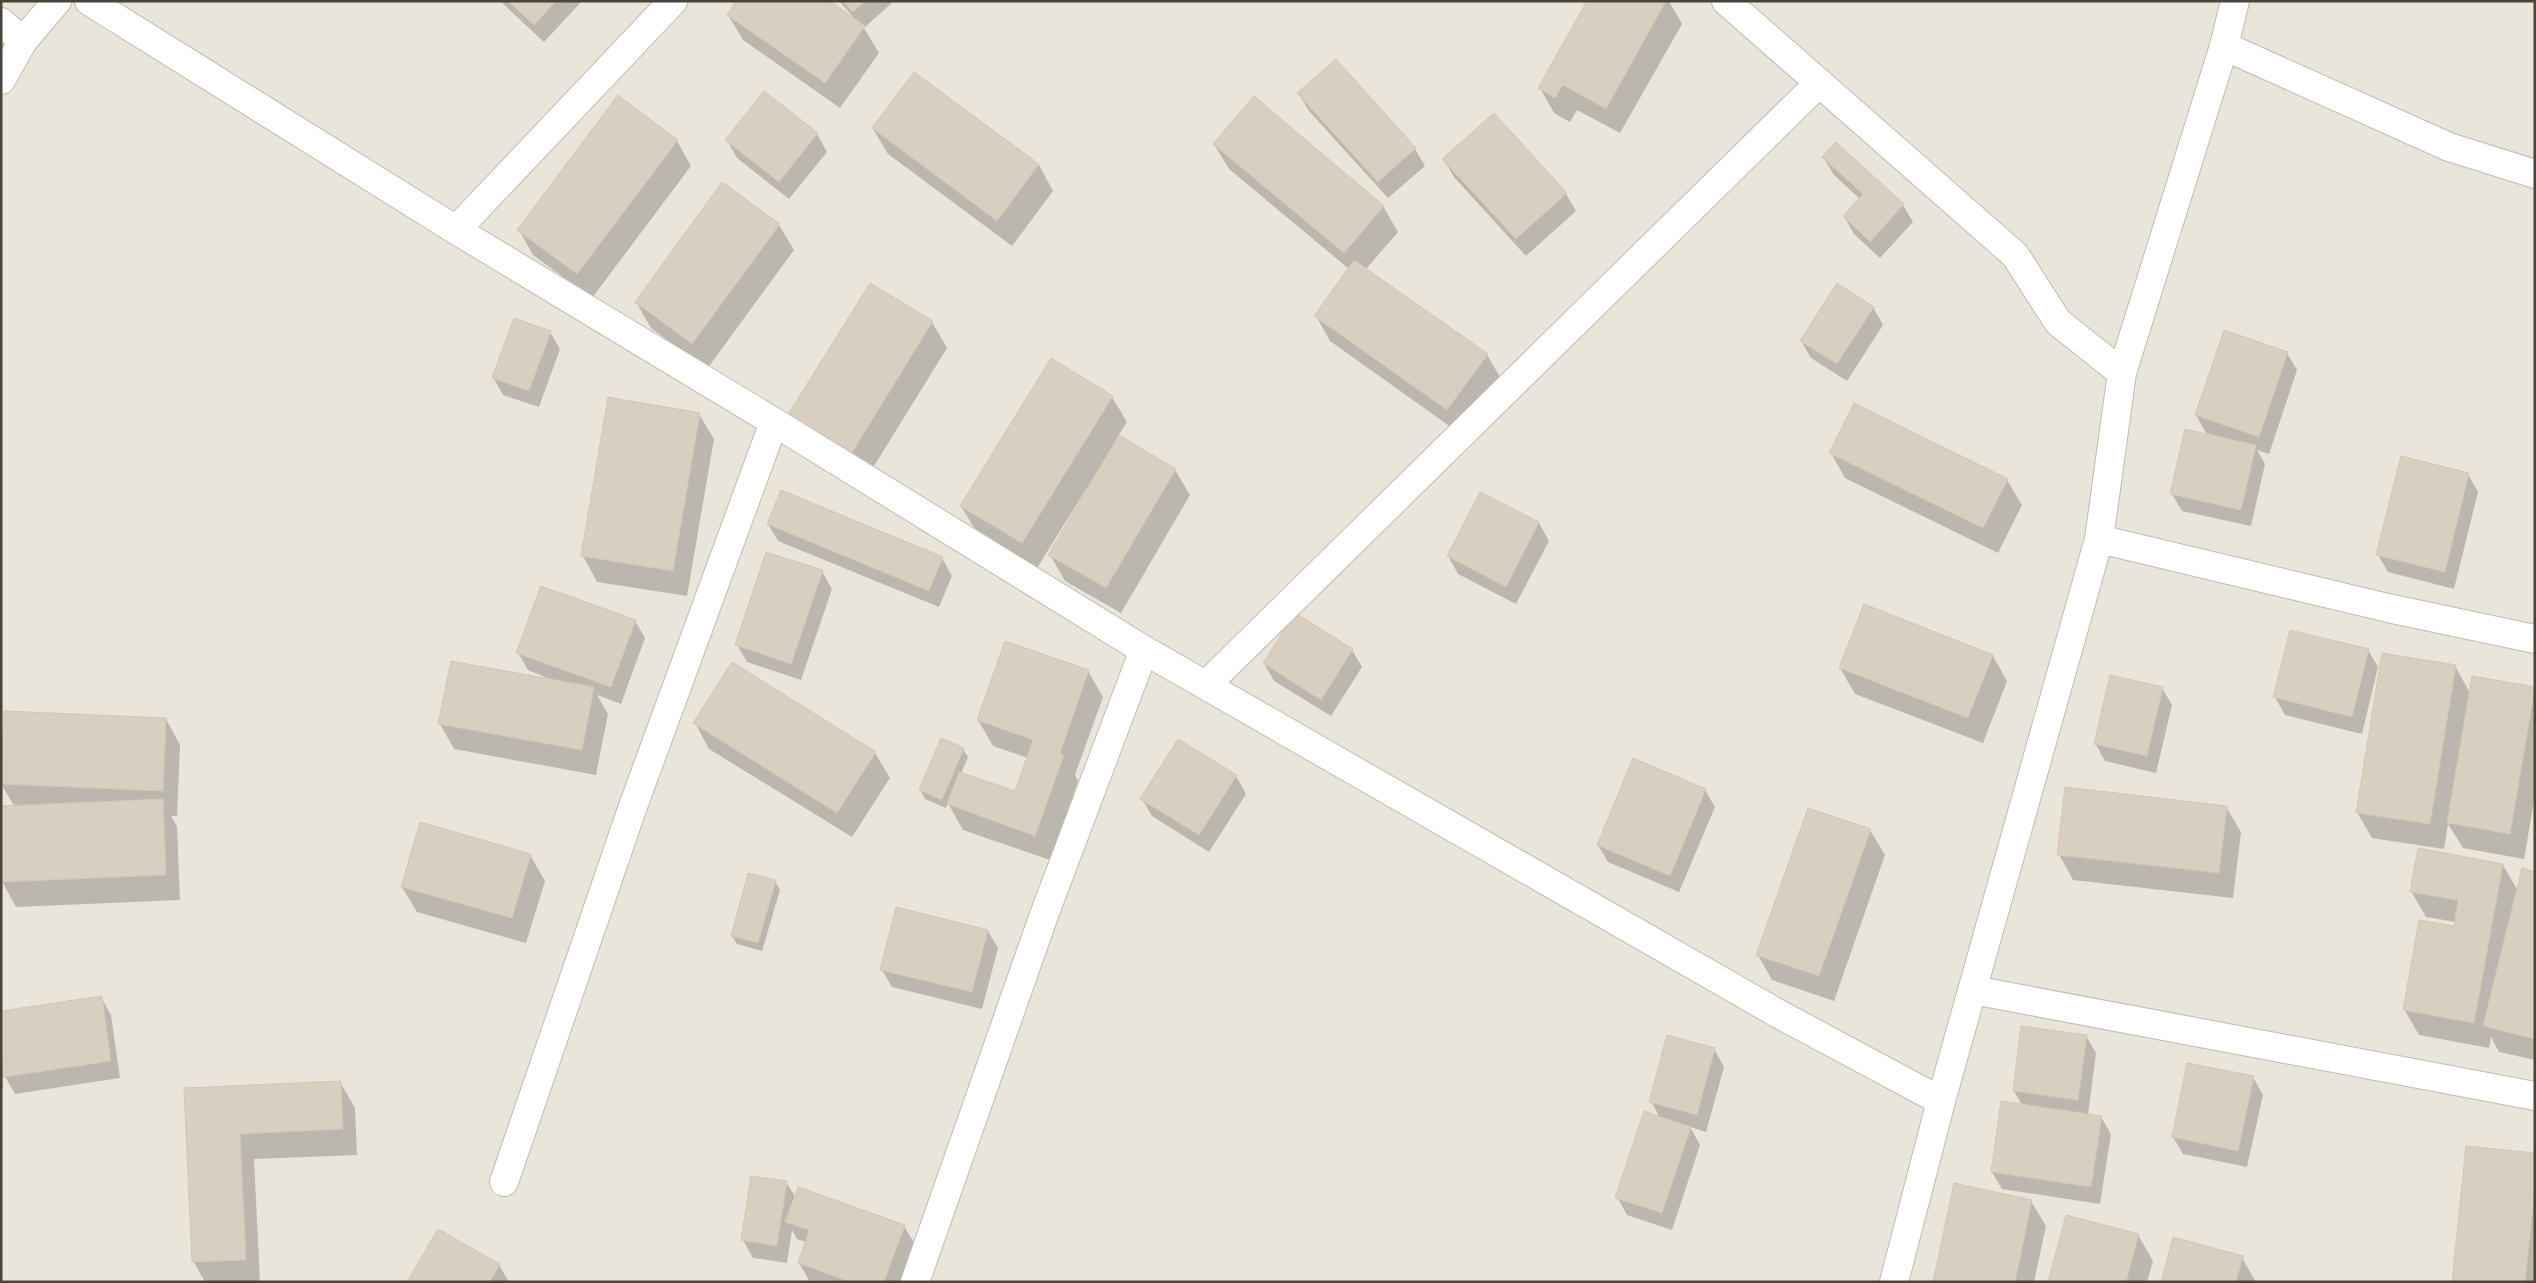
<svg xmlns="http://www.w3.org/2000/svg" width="2536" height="1283" viewBox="0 0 2536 1283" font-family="Quicksand,sans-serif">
  <rect width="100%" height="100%" fill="#f6f3ec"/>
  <!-- residential -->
  <path fill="#eae5da" d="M1 1H2535V1282H1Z"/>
  <!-- shadow -->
  <path fill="#0003" d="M500 1H582L544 42Z
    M839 1H894L864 28 879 53 840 108 743 40 728 15 855 19Z
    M1588 1H1669L1682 24 1620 133 1577 110 1570 122 1554 113 1540 88Z
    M914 74 1039 165 1053 191 1012 246 888 154 873 129Z
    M1299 94 1415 149 1425 166 1388 198 1309 111Z
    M817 134 827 152 789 199 737 158 727 140Z
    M677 141 691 166 592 298 533 255 519 230Z
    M1214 144 1383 206 1398 232 1366 269 1487 355 1502 380 1462 435 1330 341 1316 316 1349 269 1229 169Z
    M1837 144 1903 205 1913 222 1880 258 1854 234 1844 216 1860 199 1834 175 1824 158Z
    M1444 160 1566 194 1576 211 1526 256 1454 177Z
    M779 225 794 250 707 369 651 328 636 302Z
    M1873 307 1883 325 1847 381 1811 358 1801 341Z
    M932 322 947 348 866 479 803 441Z
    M550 332 560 349 539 407 503 395 493 377Z
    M2287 353 2297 370 2269 454 2257 450 2265 464 2251 526 2182 511 2172 494 2214 435 2206 433 2196 415Z
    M1112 397 1127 422 1118 436 1175 470 1190 495 1121 613 1065 581 1050 555 1097 476 1095 475 1037 568 976 531 961 506Z
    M699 414 714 439 687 596 597 582 583 556Z
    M1831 453 2007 480 2022 505 1998 553 1845 478Z
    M2468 474 2478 492 2454 589 2388 572 2378 555Z
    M1481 494 1539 523 1549 541 1516 604 1458 574 1448 556Z
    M768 524 942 558 952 576 939 607 778 541Z
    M822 571 832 589 801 680 747 662 737 645Z
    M635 621 645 638 621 704 597 695 608 714 596 775 454 749 440 724 554 681 528 670 518 653Z
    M1352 650 1362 667 1331 716 1274 681 1264 663Z
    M2368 650 2378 667 2362 734 2285 715 2275 697Z
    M1993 656 2007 681 1983 743 1855 694 1840 668Z
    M2455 666 2470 693 2535 689V795L2524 859 2463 848 2448 824 2444 849 2372 838 2357 812Z
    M1088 671 1103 697 1075 775 1078 781 1050 860 963 830 948 803 946 808 925 799 920 790 963 749 968 757 961 774 1015 793 1028 758 993 746 978 720Z
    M2162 688 2172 705 2156 773 2105 761 2095 743Z
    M166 719 180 745 177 816H171L177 826 180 900 16 907 2 881 15 807 1 784Z
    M695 723 875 753 890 778 852 837 709 749Z
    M1179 741 1236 776 1246 794 1209 852 1152 816 1142 799Z
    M1705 790 1715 807 1679 892 1608 862 1598 845Z
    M2226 807 2241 832 2233 898 2073 880 2059 854Z
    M1870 830 1885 855 1834 1001 1772 980 1758 955Z
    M530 855 545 881 526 943 417 912 402 887Z
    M2503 865 2518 891 2535 873V1060L2499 1052 2491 1037 2489 1048 2419 1035 2404 1009 2456 922 2426 917 2411 891Z
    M775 881 780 890 762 951 737 944 732 936Z
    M988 931 998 948 982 1009 892 987 882 970Z
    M101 997 111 1015 120 1078 15 1094 3 1073V1088H1V1057Z
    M2086 1036 2096 1053 2088 1115 2101 1117 2111 1134 2100 1204 2002 1189 1992 1172 2022 1105 2014 1091Z
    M1714 1049 1724 1067 1706 1132 1690 1127 1700 1145 1672 1230 1627 1215 1617 1197 1660 1118 1651 1101Z
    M2253 1077 2263 1095 2247 1167 2183 1154 2173 1137Z
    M340 1082 355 1108 357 1155 254 1159 260 1282H205L194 1262 186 1089Z
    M2535 1155V1282H2453Z
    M786 1182 796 1198 904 1226 914 1243 900 1282 809 1280 799 1263 806 1242 797 1239 792 1230 787 1263 753 1258 743 1240Z
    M2031 1201 2046 1226 2034 1282H1935Z
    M2138 1235 2153 1261 2147 1282H2049Z
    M2242 1258 2256 1282H2162Z
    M499 1265 509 1282H409Z"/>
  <!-- building -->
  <path fill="#d8cfc1" stroke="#d3c7b4" d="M508 1H556L534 25Z
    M736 1H830L865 26 825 83 727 15Z
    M843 1H865L853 12Z
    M1587 1H1666L1606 109 1563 85 1555 98 1538 88Z
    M1336 59 1416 148 1378 182 1297 93Z
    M914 72 1039 164 997 221 872 128Z
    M764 91 818 133 779 182 725 140Z
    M618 95 678 140 577 274 517 230Z
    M1254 96 1384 206 1344 253 1213 144Z
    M1494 113 1567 193 1516 239 1442 159Z
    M1836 142 1904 204 1870 242 1843 216 1863 194 1822 157Z
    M722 182 780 224 692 344 635 302Z
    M1354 260 1488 354 1447 410 1314 316Z
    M870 283 933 321 851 454 787 416Z
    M1837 283 1874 307 1837 364 1800 341Z
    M514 318 551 331 529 391 492 378Z
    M2224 330 2288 352 2259 437 2195 415Z
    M1051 358 1113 396 1022 543 960 506Z
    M608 397 700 413 673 571 581 556Z
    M1854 403 2008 479 1983 528 1829 453Z
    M2185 429 2256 445 2241 510 2170 494Z
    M1119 435 1176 469 1106 588 1048 555Z
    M2401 456 2469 473 2445 572 2376 555Z
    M781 490 943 557 929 591 767 524Z
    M1480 492 1539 522 1506 587 1447 556Z
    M766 552 823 570 791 664 735 645Z
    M541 586 636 620 611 687 516 653Z
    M1864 604 1993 655 1968 718 1839 668Z
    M1295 613 1353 649 1321 700 1263 663Z
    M2290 630 2369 649 2352 717 2273 697Z
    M1005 641 1089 670 1060 753 1064 755 1035 836 947 804 959 772 1015 791 1033 740 977 720Z
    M2382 653 2456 665 2430 824 2356 813Z
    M451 661 594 687 582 750 438 724Z
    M732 662 876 752 837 813 693 723Z
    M2110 675 2163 687 2147 756 2094 744Z
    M2472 676 2535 687 2510 834 2447 823Z
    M4 711 166 718 163 791 1 784Z
    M941 738 964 748 942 800 919 790Z
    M1178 739 1237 775 1199 835 1140 799Z
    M1633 758 1706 789 1670 876 1597 845Z
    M2065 787 2227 806 2219 873 2057 855Z
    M163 799 166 875 1 882V806Z
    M1808 808 1871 829 1819 976 1756 955Z
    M420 822 531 854 512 918 401 887Z
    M2418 848 2503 864 2474 1023 2403 1010 2419 920 2454 926 2458 900 2410 892Z
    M2522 868 2535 872V1039L2483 1026Z
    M748 873 776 880 758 943 731 936Z
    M896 907 988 930 972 992 880 970Z
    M102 996 111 1061 4 1077 1 1058V1011Z
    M2021 1026 2087 1035 2078 1100 2013 1091Z
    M1667 1035 1715 1048 1697 1115 1649 1102Z
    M2187 1063 2254 1076 2238 1151 2172 1137Z
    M341 1081 343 1129 240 1134 246 1260 192 1262 184 1088Z
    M2001 1101 2102 1116 2091 1187 1991 1172Z
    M1644 1111 1691 1127 1662 1213 1615 1198Z
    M2466 1146 2535 1153V1187L2525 1282H2452Z
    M751 1176 787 1181 777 1246 741 1240Z
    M1954 1183 2032 1200 2015 1282H1933Z
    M798 1187 905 1225 884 1282H850L798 1263 809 1230 785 1222Z
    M2066 1215 2139 1234 2126 1282H2048Z
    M438 1229 500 1264 490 1282H407Z
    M2173 1237 2243 1256 2236 1282H2161Z"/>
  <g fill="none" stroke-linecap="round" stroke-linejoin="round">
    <defs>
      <path id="minor" d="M89 1 456 230 774 422 1144 650 1777 1013 1941 1101
        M1726 1 2015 255 2058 322 2122 373
        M1 22 23 41
        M2224 46 2449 147 2535 174
        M1 80 23 41 57 1
        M456 230 673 1
        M2099 539 2388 608 2535 639
        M1206 685 1818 84
        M1973 990 2535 1096
        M504 1182 632 809 774 422
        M915 1282 1044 915 1144 650
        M1894 1282 1941 1101 2099 539 2122 373 2224 46 2235 1"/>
    </defs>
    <!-- minor casing -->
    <use href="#minor" stroke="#c2bbae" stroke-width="30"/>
    <!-- minor -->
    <use href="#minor" stroke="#fff" stroke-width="28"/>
  </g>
  <!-- border -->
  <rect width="2536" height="1283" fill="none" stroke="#4b4439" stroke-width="5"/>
</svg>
